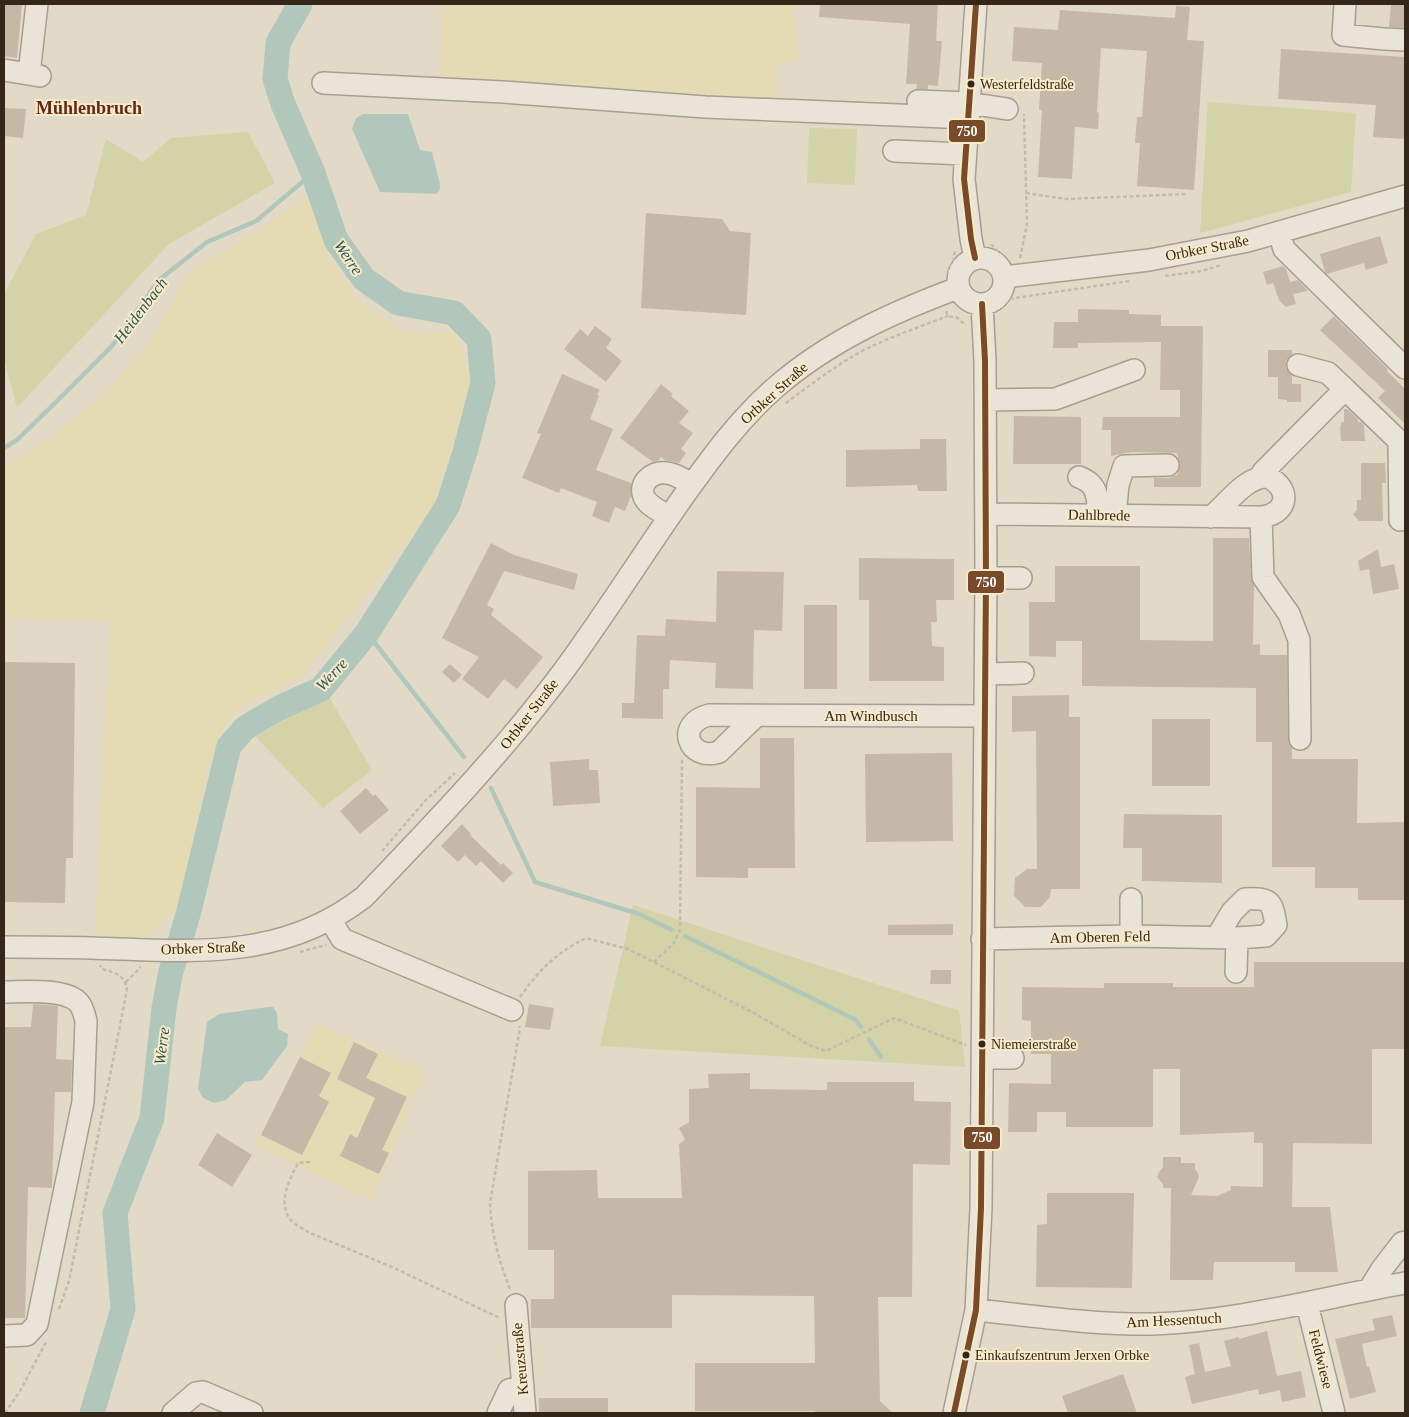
<svg xmlns="http://www.w3.org/2000/svg" width="1409" height="1417" viewBox="0 0 1409 1417" font-family="Georgia,serif">
  <rect width="100%" height="100%" fill="#e2dac6"/>
  <!-- farmland -->
  <path fill="#e4dbb4" d="M442 4H792L799 61 775 64 778 101 440 80Z
    M311 195 326 248 355 299 403 330 431 334 455 331 471 378 438 502 300 679 245 705 223 728 207 774 179 904 150 937 101 938 95 927 110 620 4 618V466L51 437 99 399 153 338 188 274Z
    M317 1024 425 1070 372 1200 255 1146Z"/>
  <!-- green -->
  <path fill="#d3d3a7" d="M1208 102 1356 113 1351 192 1200 233Z
    M809 128 857 129 855 185 807 183Z
    M248 132 275 183 169 244 17 408 4 358V294L36 234 86 215 106 139 143 162 171 138Z
    M329 697 372 770 323 808 256 737 295 714Z
    M633 905 959 1011 965 1067 600 1046Z"/>
  <!-- water -->
  <path fill="#b2c7bb" d="M363 114H408L420 150 432 152 440 184V189L436 194 380 192 352 129 356 118Z
    M268 1007H273L277 1013 278 1029 288 1034 287 1046 262 1080 245 1082 226 1100 214 1103 203 1098 198 1089 207 1022 219 1014Z"/>
  <g fill="none" stroke-linecap="round" stroke-linejoin="round">
    <!-- stream -->
    <path stroke="#b2c7bb" stroke-width="4.5" d="M4 448 17 440 53 405 112 346 159 280 207 242 256 221 313 173
      M367 633 464 757
      M491 788 535 882 639 914 672 930
      M685 936 856 1020 861 1027
      M869 1039 881 1057"/>
    <!-- river -->
    <path stroke="#b2c7bb" stroke-width="25" d="M92 1413 123 1309 115 1213 152 1118 164 1008 170 975 189 911 229 746 245 728 281 707 321 689 367 633 448 505 465 452 483 383 479 339 454 313 398 303 364 279 336 240 313 173 283 104 275 79 278 43 300 4"/>
  </g>
  <!-- building -->
  <path fill="#c6b8a7" d="M4 4H22L17 58 4 56Z
    M820 4H938L936 41H942L938 86 928 85V89H916L917 84H906L910 24 819 17Z
    M1391 4H1405V28L1389 27Z
    M1176 6 1190 7 1187 40 1204 41 1194 190 1137 186 1140 143H1135L1137 117H1142L1147 51 1101 48 1097 112 1099 113 1098 129 1075 127 1072 179 1038 177 1042 110H1039L1042 63 1012 61 1014 27 1058 30 1060 10 1175 18Z
    M1281 49 1405 57V139L1373 137 1376 105 1278 99Z
    M4 108 26 109 23 138 4 136Z
    M646 213 722 219 730 231 751 233 746 315 641 308Z
    M1380 236 1388 263 1366 270 1364 263 1327 274 1325 272 1320 254Z
    M1283 266 1286 269 1290 282 1298 280 1308 291 1293 294 1296 304 1286 307 1279 300 1273 283 1267 285 1263 272Z
    M1078 309 1129 310V314L1161 315V326H1203L1201 487H1154V478H1168L1177 475 1180 465 1177 453 1132 452 1111 456V430H1102L1103 417H1180V390H1160L1161 342 1078 343V348H1053L1054 322H1078Z
    M1334 316 1388 369 1387 371 1405 389V424L1378 398 1385 391 1320 330Z
    M595 326 612 339 606 348 622 361 606 382 564 349 580 329 588 336Z
    M1268 350H1292V354L1286 361V368L1292 376V384H1301V402H1287V400L1278 399V377H1268Z
    M562 374 600 390 597 394 599 396 590 419 613 429 596 470 631 483V496L625 511 615 507 609 523 592 516 597 502 561 488 559 493 522 478 541 434 537 433Z
    M661 384 673 394 671 396 689 411 679 423 693 433 681 449 686 453 679 463 665 460 661 457 658 461 653 462 620 438Z
    M1344 409H1347L1358 419V422H1361L1364 425 1365 441H1341L1340 426H1341V422H1344Z
    M1014 416 1081 417V464H1013Z
    M920 439H946L947 491H918L917 485 846 487V450L920 449Z
    M1361 463H1385L1386 483H1382L1383 521H1359L1353 514 1357 510V500H1361Z
    M1213 538H1249L1251 577 1254 585 1253 645 1260 644V655H1287L1288 739 1292 748V759H1358L1357 823 1405 822V900H1358V888H1315V867H1272V742H1256V688L1082 686V641H1056V657L1029 656V602H1055V566H1140V640L1213 641Z
    M491 543 514 555 578 574 574 590 504 571 487 605 494 609 491 615 543 657 517 689 504 679 488 699 462 679 479 657 442 638Z
    M1378 549 1381 567 1394 564 1399 589 1373 594 1369 569 1360 571 1358 561Z
    M859 558 954 559V600H936L937 622H931L932 646 944 647V681H869V600H859Z
    M717 571 784 572 782 631 754 630 753 689 715 688 716 663 670 660 669 689H663V719L622 718V703H634L637 635 665 636 666 619 716 622Z
    M804 605H837V689H804Z
    M4 662 75 663 73 858H66L65 903 4 902Z
    M450 664 462 675 454 683 442 672Z
    M1069 695V717H1080V889H1051L1050 897 1041 907H1025L1014 896 1015 878 1027 869H1037L1036 731 1012 732V696Z
    M1152 719H1210V786H1152Z
    M760 738H794L795 868H748V878L696 877V787L760 788Z
    M952 753 953 841 866 842 865 754Z
    M589 759V770H598L600 803 553 806 550 762Z
    M366 788 373 796 375 794 389 810 360 834 340 811Z
    M1124 814 1222 815V883L1142 881V848H1123Z
    M462 824 471 834 470 835 501 865 503 863 513 873 503 883 481 861 476 866 465 855 458 862 441 846Z
    M953 924V935H888V925Z
    M1254 962H1405V1049H1372V1144L1293 1143 1292 1207H1330L1338 1272H1295V1262H1214L1213 1280H1170L1171 1188H1163V1184L1157 1177 1159 1172 1163 1167V1157H1181V1163H1195V1169L1198 1173 1199 1177 1191 1195 1217 1196 1231 1190V1186L1263 1187V1143H1254V1132L1180 1135V1069H1153V1127H1066V1112H1037V1132H1008L1009 1083 1051 1084V1054H1031V1021L1022 1020V987L1104 988V983H1173V987H1254Z
    M931 970H951V984H930Z
    M33 1004 58 1006 56 1059 72 1060 71 1092H55L52 1188 28 1187 25 1318H4V1027H31Z
    M529 1004 554 1008 550 1030 525 1027Z
    M354 1042 378 1054 366 1078 407 1097 382 1150 389 1153 379 1174 340 1156 350 1134 357 1138 375 1098 337 1079Z
    M300 1057 331 1073 319 1096 329 1102 302 1155 261 1135Z
    M750 1073V1089L827 1090V1082H914V1101L951 1102 950 1165 913 1164 912 1297H878L880 1401 893 1413H815V1411H695V1363H815L814 1296 672 1295V1328H531V1299H554V1250H528V1171L597 1170 598 1198H682L679 1144 685 1140 679 1128 689 1122V1089L709 1088 708 1074Z
    M217 1133 252 1155 232 1187 198 1165Z
    M1047 1193H1134L1132 1288 1036 1287 1037 1225 1047 1224Z
    M1392 1315 1397 1336 1362 1344 1367 1367 1369 1366 1376 1392 1350 1399 1335 1339 1375 1330 1372 1319Z
    M1267 1331 1277 1376 1301 1371 1306 1397 1282 1402 1280 1390 1259 1395 1258 1389 1192 1404 1185 1377 1195 1374 1189 1345 1199 1343 1205 1372 1231 1366 1224 1341 1239 1337V1339Z
    M1123 1374 1137 1413H1068L1062 1396Z
    M539 1398H608V1413H539Z"/>
  <g fill="none" stroke-linecap="round" stroke-linejoin="round">
    <defs>
      <path id="minor" d="M1345 4 1343 35 1384 39 1405 40
        M4 70 40 76
        M29 74 37 4
        M323 83 503 92 705 107 969 118
        M918 101 969 103 1007 109
        M894 151 965 154
        M1279 232 1284 249 1405 368
        M958 281a23 23 0 1 1 46 0a23 23 0 1 1-46 0Z
        M975 258 971 239 964 179 976 4
        M1004 277 1149 260 1248 241 1405 196
        M1298 365 1328 373 1345 389
        M986 400 1055 399 1134 370
        M1263 476V472L1266 469 1345 389 1399 441 1400 520
        M1079 477C1098 484 1097 496 1099 514
        M986 514 1261 517C1288 514 1292 489 1268 477 1247 475 1227 504 1211 517
        M1115 515 1118 485 1124 466 1168 465
        M669 517C661 511 648 506 644 497 638 482 653 471 667 473 676 474 684 480 692 484
        M1261 517 1263 577 1289 614 1299 640 1300 739
        M986 578H1021
        M986 674 1023 673
        M756 716 719 752C689 762 674 724 709 715L985 716
        M1131 899V936
        M330 919 342 939 512 1010
        M982 939 1131 936 1237 938 1266 936 1276 925C1272 901 1271 898 1245 899L1232 912 1217 937
        M4 947C33 947 62 947 91 948 190 951 280 962 364 897 434 824 504 751 565 669 606 613 643 554 683 497 711 458 739 419 776 387 829 341 893 312 958 288
        M1236 972 1237 938
        M4 992C23 992 64 988 78 1002 83 1007 84 1014 86 1021L83 1102 37 1324 27 1335 4 1336
        M982 1058H1013
        M1369 1290 1382 1269 1402 1243 1405 1242
        M1307 1304 1334 1413
        M516 1305 525 1413
        M976 1310C1035 1316 1095 1325 1154 1324 1240 1321 1321 1298 1405 1283
        M173 1413 196 1393 203 1392 252 1413
        M498 1413 509 1390 523 1386
        M954 1413 976 1310 981 1208 986 578 985 361 982 304"/>
    </defs>
    <!-- minor casing -->
    <use href="#minor" stroke="#a69e90" stroke-width="24"/>
    <!-- path -->
    <path stroke="#c2bbb0" stroke-width="2.5" stroke-dasharray="4 2.5" stroke-linecap="butt" d="M1026 193 1066 199 1187 194
      M991 244 1006 260
      M1020 258 1027 224 1024 114
      M947 273 953 263 955 250
      M1165 276 1202 271 1221 265
      M1001 308 1008 299 1130 281
      M946 311 948 316 958 318 965 325H966
      M786 403C810 385 835 366 862 351 890 337 919 327 948 316
      M382 851 425 801 455 773
      M300 952 326 945
      M654 962 674 943 680 930 682 760
      M126 982 141 967
      M520 997C539 970 556 953 586 938L628 949 752 1012 811 1046 826 1051 894 1018 966 1045
      M310 1162 298 1163C290 1179 278 1200 289 1218 293 1224 302 1228 308 1232L394 1268 500 1318
      M510 1289C499 1261 491 1233 490 1203L520 1028 519 1026
      M59 1309 69 1281 127 990C125 975 116 973 102 969L100 965
      M5 1413 20 1391 47 1340"/>
    <!-- minor -->
    <use href="#minor" stroke="#eae4d8" stroke-width="21"/>
    <defs>
      <path id="bus-1" d="M975 258 971 239 964 179 976 4
        M954 1413 976 1310 981 1208 986 578 985 361 982 304"/>
    </defs>
    <!-- bus-1 casing -->
    <use href="#bus-1" stroke="#f7eac9" stroke-width="10"/>
    <!-- bus-1 -->
    <use href="#bus-1" stroke="#7a4b2a" stroke-width="6"/>
  </g>
  <!-- markers -->
  <g fill="#342619" stroke="#f7eac9" stroke-width="2">
    <circle cx="971" cy="84" r="4.5"/>
    <circle cx="982" cy="1044" r="4.5"/>
    <circle cx="966" cy="1355" r="4.5"/>
  </g>
  <g text-anchor="middle" stroke-width="4" stroke-linejoin="round" paint-order="stroke">
    <!-- bus labels -->
    <g font-size="14" fill="#342619" stroke="#f7eac9" text-anchor="start">
      <text x="980" y="89">Westerfeldstraße</text>
      <text x="991" y="1049">Niemeierstraße</text>
      <text x="975" y="1360">Einkaufszentrum Jerxen Orbke</text>
    </g>
    <!-- street labels -->
    <g font-size="15" fill="#342619" stroke="#f7eac9">
      <text transform="translate(1207 248) rotate(-11)" y="5">Orbker Straße</text>
      <text transform="translate(774 393) rotate(-42)" y="5">Orbker Straße</text>
      <text transform="translate(1099 515) rotate(1)" y="5">Dahlbrede</text>
      <text transform="translate(529 714) rotate(-52)" y="5">Orbker Straße</text>
      <text x="871" y="721">Am Windbusch</text>
      <text transform="translate(1100 937) rotate(-1)" y="5">Am Oberen Feld</text>
      <text transform="translate(203 948) rotate(-2)" y="5">Orbker Straße</text>
      <text transform="translate(1174 1320) rotate(-3)" y="5">Am Hessentuch</text>
      <text transform="translate(520 1359) rotate(-95)" y="5">Kreuzstraße</text>
      <text transform="translate(1321 1359) rotate(76)" y="5">Feldwiese</text>
    </g>
    <!-- water labels -->
    <g font-size="16" font-style="italic" fill="#285552" stroke="#f7eac9">
      <text transform="translate(349 257) rotate(56)" y="6">Werre</text>
      <text transform="translate(140 310) rotate(-53)" y="6">Heidenbach</text>
      <text transform="translate(331 674) rotate(-47)" y="6">Werre</text>
      <text transform="translate(161 1046) rotate(-83)" y="6">Werre</text>
    </g>
    <!-- quarter labels -->
    <g font-size="18" font-weight="bold" fill="#632717" stroke="#f7eac9">
      <text x="89" y="114">Mühlenbruch</text>
    </g>
  </g>
  <g stroke="#f7eac9" stroke-width="2">
    <rect x="948" y="119" width="38" height="24" rx="5" fill="#7a4b2a"/>
    <rect x="967" y="570" width="38" height="24" rx="5" fill="#7a4b2a"/>
    <rect x="963" y="1126" width="38" height="24" rx="5" fill="#7a4b2a"/>
  </g>
  <g font-size="14" text-anchor="middle" font-weight="bold" fill="#fff">
    <text x="967" y="136">750</text>
    <text x="986" y="587">750</text>
    <text x="982" y="1142">750</text>
  </g>
  <!-- border -->
  <rect width="1409" height="1417" fill="none" stroke="#342619" stroke-width="10"/>
</svg>
